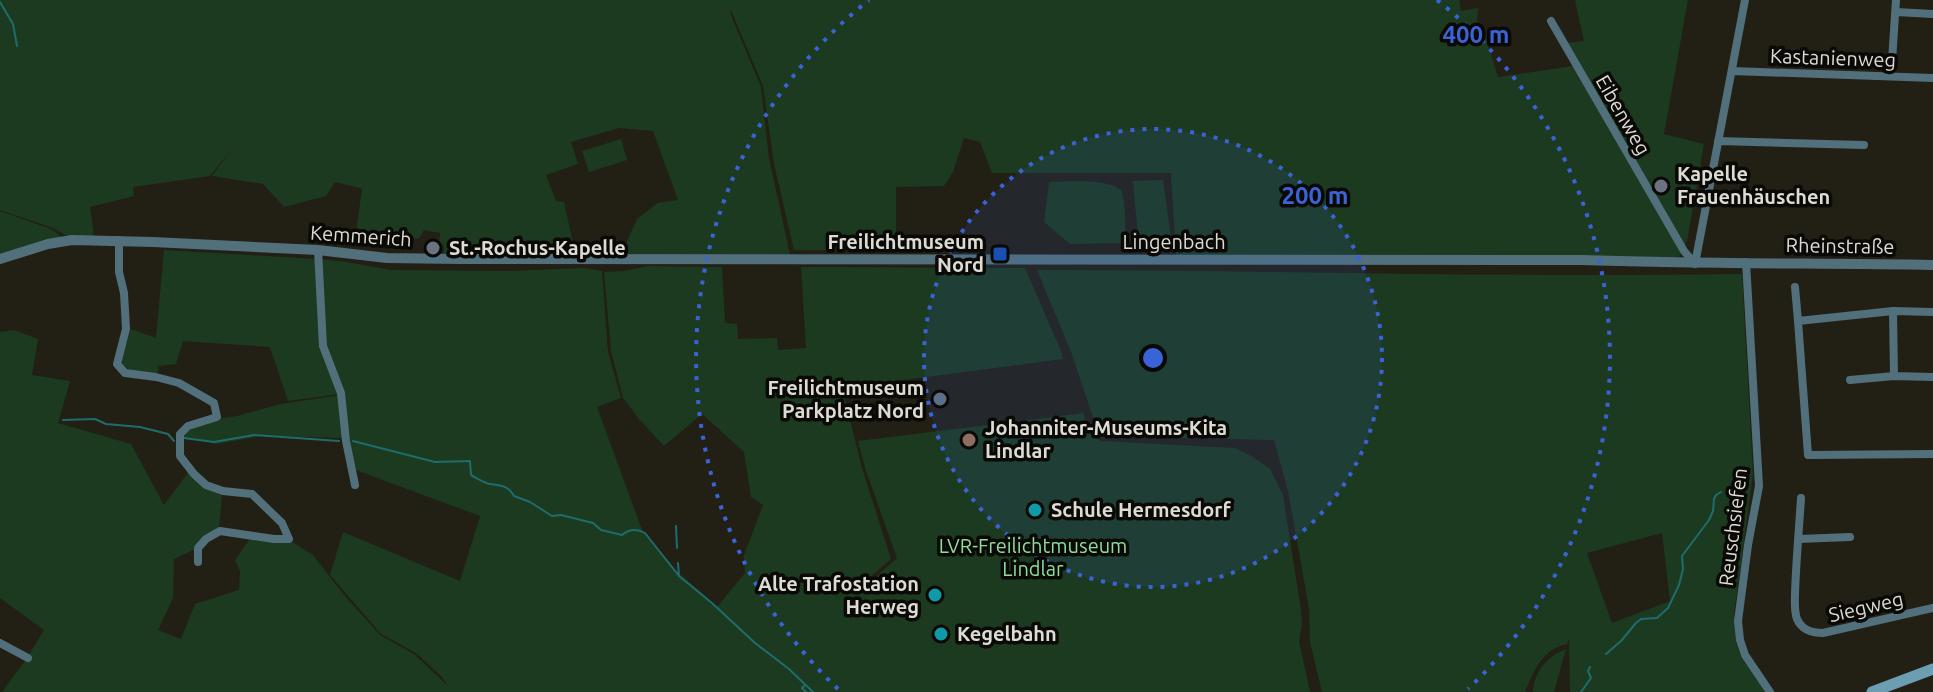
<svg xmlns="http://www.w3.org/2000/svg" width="1933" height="692" viewBox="0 0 1933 692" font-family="Ubuntu,sans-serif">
  <rect width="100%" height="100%" fill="#221f15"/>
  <!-- green -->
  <path fill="#1c3a20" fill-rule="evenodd" d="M0 0H1459L1461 11 1478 8 1477 20 1486 39 1498 77 1573 66 1682 251 1679 257H1176L1171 173H992L980 142 964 138 953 172 944 186 896 187V244L939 246 940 252 794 250 774 164 763 86 730 8 731 15 761 87 769 158 790 255 621 254 637 219 658 203 678 200 653 131 619 128 571 142 578 164 546 175 556 201 564 202 576 256H443L444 245 439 244 440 233 424 230 419 239 356 232 362 189 335 182 326 196 284 207 263 184 212 176 231 150 210 176 133 187 134 196 90 207 94 238 73 239 53 228 0 210Z
    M1575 0H1688L1664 134 1704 144 1687 241 1684 247 1564 43 1584 41Z
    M621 139 627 160 589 172 582 151Z
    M1163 180 1172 245 1139 247 1133 181Z
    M1049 182C1070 182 1105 178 1121 190L1124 201 1126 243 1070 244 1044 222Z
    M0 211 51 229 66 240 0 257Z
    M164 250 317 259 320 331 339 394 288 401 270 347 183 341 176 364 158 366V373L130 371 121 362 131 329 156 338Z
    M319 259 347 262 391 270 507 271 584 268 602 271 608 352 621 398 597 407 642 530 678 572 717 607 745 573 744 555 763 505 751 497 744 452 702 414 664 446 639 419 623 398 611 351 604 272 624 271 648 266 722 267 725 323 737 324 738 339 777 338 778 350 806 348 801 267 1025 268 1061 351 1063 359 842 388 862 468 891 559 869 578 872 580 897 558 866 471 858 441 1084 413 1086 432H1092L1100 441 1235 448 1253 457 1270 469 1283 495 1301 610 1302 625 1299 641 1310 692H2L27 658 44 630 0 598V332L14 330 38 339 32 375 70 381 58 423 131 444 164 505 190 470 205 486 222 495 219 530 196 549 174 559 173 598 158 630 181 639 195 604 239 590 240 571 235 560 251 537 289 540 313 555 344 595 380 635 414 654 449 687 441 676 416 653 381 634 330 575 343 532 460 581 480 516 353 469 349 431 324 345Z
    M1037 270C1272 270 1507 278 1742 274L1753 474 1734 614 1736 642 1741 657 1763 687 1764 692H1570L1569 639 1567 644C1542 649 1534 671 1525 692H1322L1310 642 1309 608 1288 491 1274 440 1103 436 1097 429 1071 352ZM1662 533 1670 601 1612 623 1587 553Z
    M340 395 343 438 261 436 217 444 180 437 189 427 217 419 237 416 281 404Z
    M1566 649 1554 692H1533C1534 672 1547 656 1566 649Z"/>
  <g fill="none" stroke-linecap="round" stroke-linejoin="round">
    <!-- stream -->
    <path stroke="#1f6c6e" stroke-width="2" d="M0 2 13 24 17 46
      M63 420 95 419 106 424 140 427 168 434 174 441
      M184 438 214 442 254 435 339 441
      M353 441 435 462 470 461 471 475C477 478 484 483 490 484 501 486 508 485 514 496L530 502 552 516 561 515 593 523 601 530 622 535C629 529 636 528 645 533L679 576
      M676 526 677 548
      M678 563 679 576 712 603 755 643 789 669 813 692
      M1606 654 1621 641 1636 623 1641 619 1657 618 1668 608 1679 585 1683 569 1682 556 1709 520 1713 511 1714 499 1716 495 1721 492
      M804 686 802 688 806 692
      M1581 692 1591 678 1588 671 1590 667"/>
    <!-- minor -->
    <path stroke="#51707c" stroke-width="8" d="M1896 12 1933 14
      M1551 21 1684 251 1695 264
      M1732 71 1933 78
      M1891 76 1896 0
      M1718 141 1864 145
      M119 240V272L124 293 126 329 117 364 125 373 156 377 179 383 214 403 217 417 188 426 180 434V456L194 474 206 485 223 491 252 494 282 523 289 539H274L220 531 206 539 198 548V562
      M318 250 323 346 341 393 346 441 355 485
      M1746 262 1759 486 1748 545 1738 621 1740 640 1745 655 1770 692
      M1695 264 1745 0
      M1795 287 1798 321
      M1893 311 1894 376
      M1933 312 1893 311 1798 321 1808 455 1933 454
      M1850 380 1894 376 1933 377
      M1801 498C1799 530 1796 562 1795 594 1795 602 1794 611 1797 619 1802 630 1811 633 1823 633L1933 608
      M1799 539 1850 537
      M0 643 28 658"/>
    <!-- tertiary -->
    <path stroke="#51707c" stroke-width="10" d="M0 259 48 244 72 240 153 242 318 250 387 258 459 259 1581 260C1698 264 1816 263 1933 265"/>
    <!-- secondary -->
    <path stroke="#6b9eb1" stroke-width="11" d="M1872 692 1933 669"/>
  </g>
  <!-- distance rings -->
  <circle cx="1153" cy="358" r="229" fill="#3a63d7" fill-opacity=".12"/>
  <g fill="none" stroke="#3a63d7" stroke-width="4" stroke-dasharray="4 8">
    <circle cx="1153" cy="358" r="229"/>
    <path d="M838 689A457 457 0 0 1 869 0M1437 0A457 457 0 0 1 1468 689"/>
  </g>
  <!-- markers -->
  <g fill="#6b7280" stroke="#0a0905" stroke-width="3">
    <circle cx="1661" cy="186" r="8"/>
    <circle cx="433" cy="248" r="8"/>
  </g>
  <rect fill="#1a4fb4" stroke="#0a0905" stroke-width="3" x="992" y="246" width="16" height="16" rx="4"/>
  <circle fill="#5c6f8a" stroke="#0a0905" stroke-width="3" cx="940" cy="399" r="8"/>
  <circle fill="#8d6e63" stroke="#0a0905" stroke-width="3" cx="969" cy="440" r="8"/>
  <g fill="#0f9aa8" stroke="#0a0905" stroke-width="3">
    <circle cx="1035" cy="510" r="8"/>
    <circle cx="935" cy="595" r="8"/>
    <circle cx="941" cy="634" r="8"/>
  </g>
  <g text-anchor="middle" stroke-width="7" stroke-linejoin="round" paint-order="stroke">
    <!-- street labels -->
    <g font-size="20" fill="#dcdbd4" stroke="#0a0905">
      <text transform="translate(1833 58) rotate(2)" y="7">Kastanienweg</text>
      <text transform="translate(1623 115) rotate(60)" y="7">Eibenweg</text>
      <text transform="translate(361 236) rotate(4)" y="7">Kemmerich</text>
      <text x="1174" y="249">Lingenbach</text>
      <text transform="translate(1840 246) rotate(1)" y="7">Rheinstraße</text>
      <text transform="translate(1733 527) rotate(-83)" y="7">Reuschsiefen</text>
      <text transform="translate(1866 607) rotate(-13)" y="7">Siegweg</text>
    </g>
    <!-- poi labels -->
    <g font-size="20" font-weight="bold" fill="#dcdbd4" stroke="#0a0905" text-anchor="start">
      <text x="1677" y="181">Kapelle<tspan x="1677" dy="23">Frauenhäuschen</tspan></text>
      <text x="984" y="249" text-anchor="end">Freilichtmuseum<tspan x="984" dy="23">Nord</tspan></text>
      <text x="449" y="255">St.-Rochus-Kapelle</text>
      <text x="924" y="395" text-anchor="end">Freilichtmuseum<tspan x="924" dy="23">Parkplatz Nord</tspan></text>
      <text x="985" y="435">Johanniter-Museums-Kita<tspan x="985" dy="23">Lindlar</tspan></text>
      <text x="1051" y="517">Schule Hermesdorf</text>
      <text x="919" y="591" text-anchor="end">Alte Trafostation<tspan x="919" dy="23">Herweg</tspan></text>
      <text x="957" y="641">Kegelbahn</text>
    </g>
    <!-- park labels -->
    <g font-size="20" fill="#8fdd9a" stroke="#0a0905">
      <text x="1033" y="553">LVR-Freilichtmuseum<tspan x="1033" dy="23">Lindlar</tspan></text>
    </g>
  </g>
  <circle cx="1153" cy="358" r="12" fill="#3a63d7" stroke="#0a0905" stroke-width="4"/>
  <g font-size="24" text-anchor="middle" font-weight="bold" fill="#3a63d7" stroke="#0a0905" stroke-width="7" stroke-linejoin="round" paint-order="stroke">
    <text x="1476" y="43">400 m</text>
    <text x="1315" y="204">200 m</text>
  </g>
</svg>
